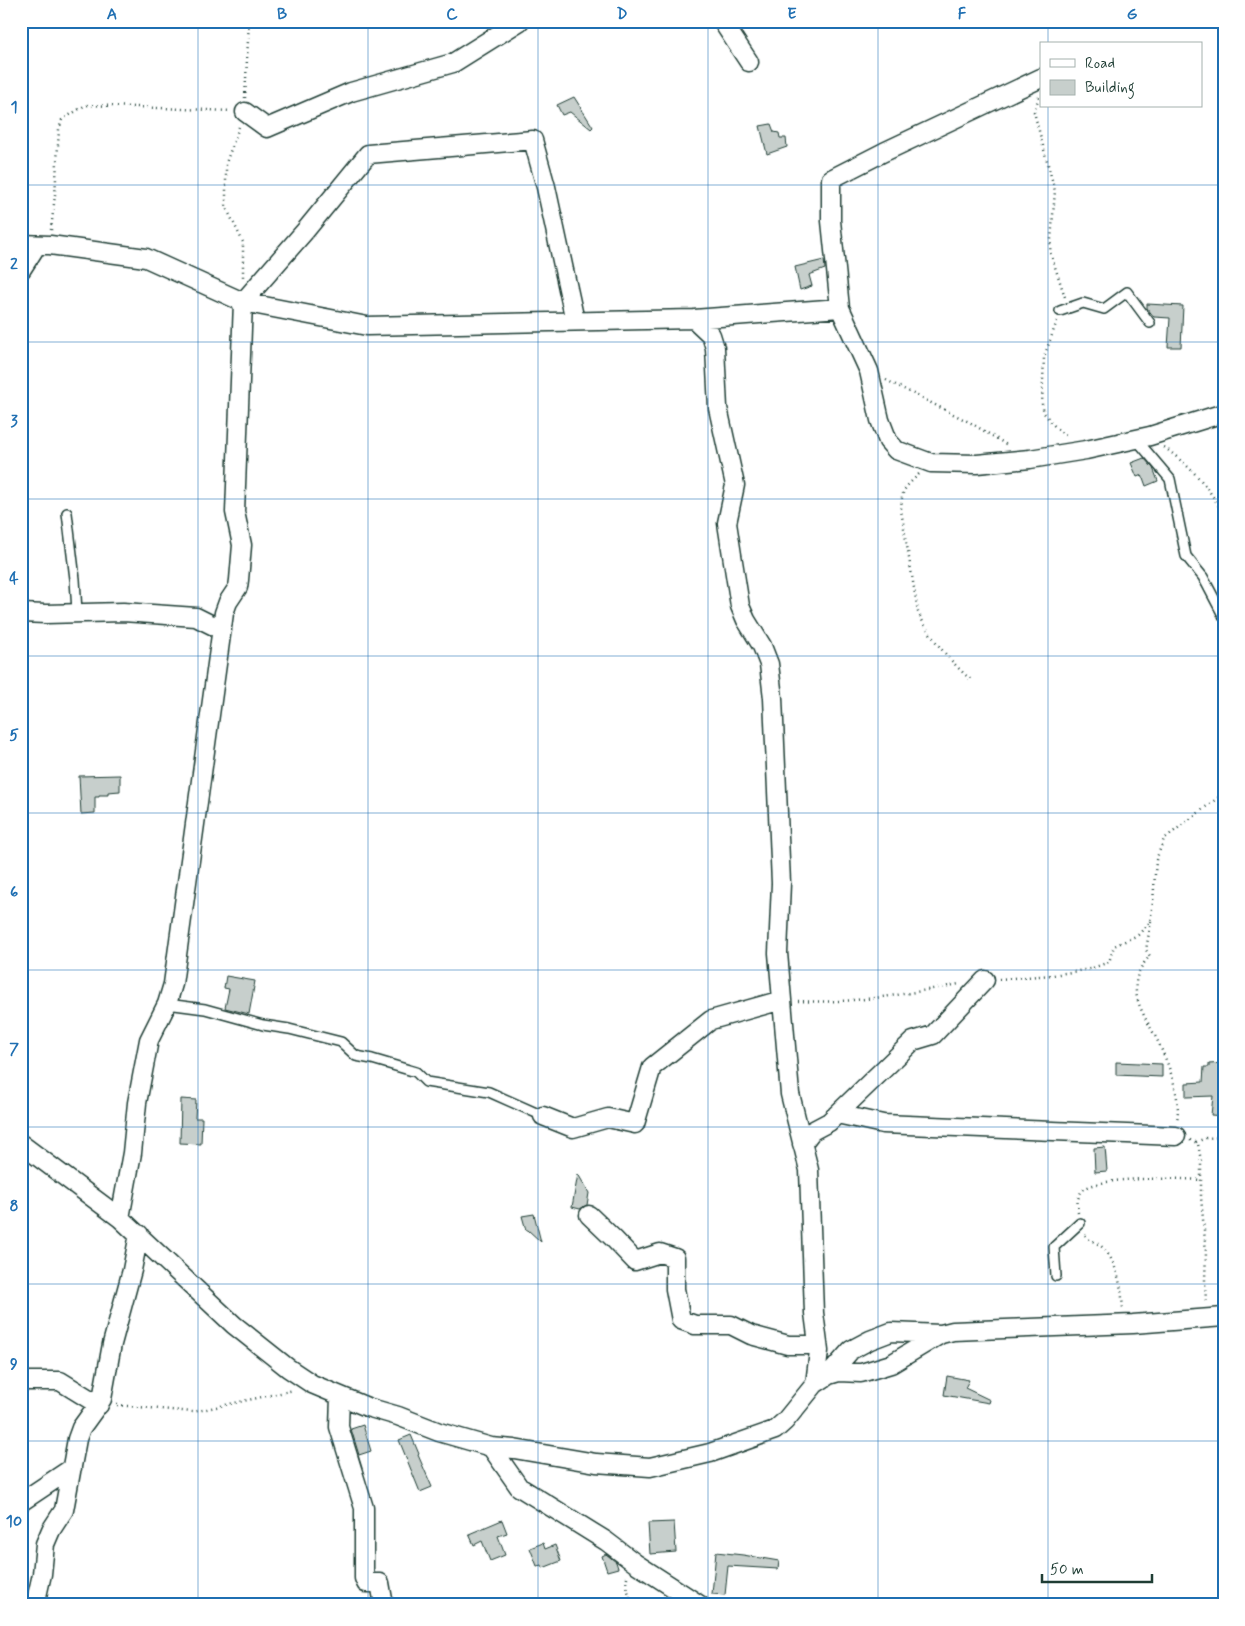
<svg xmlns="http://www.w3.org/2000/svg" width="1245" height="1626" viewBox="0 0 1245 1626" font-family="Mynerve,sans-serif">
  <rect width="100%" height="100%" fill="#fff"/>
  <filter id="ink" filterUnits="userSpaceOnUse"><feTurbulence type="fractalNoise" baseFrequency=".02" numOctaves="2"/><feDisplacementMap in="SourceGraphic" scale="10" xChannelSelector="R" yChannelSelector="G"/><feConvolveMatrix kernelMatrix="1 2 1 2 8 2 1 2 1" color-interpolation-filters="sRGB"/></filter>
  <g filter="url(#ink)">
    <!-- building -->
    <path fill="#c7cfcc" stroke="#1f3d34" d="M574 97 593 127 591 129 570 112 562 115 557 105Z
      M771 124 774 132 779 133 780 138H786L787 147 767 154 760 126Z
      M824 260 825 269 809 275 812 286 800 290 795 267Z
      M1147 304 1183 306 1181 347H1168L1170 318 1154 317 1147 308Z
      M1144 458 1153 468 1158 481 1146 486 1142 475 1137 477 1131 463Z
      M120 775V791L108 792V795H99V797H95V813L81 814 79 776Z
      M226 976 255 981 249 1014 225 1008 229 989 224 988Z
      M1116 1062 1162 1064V1077L1116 1075Z
      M1224 1063V1116L1211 1115 1213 1096 1186 1097V1083L1203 1082 1204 1067H1209V1064Z
      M181 1099 196 1100 195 1118H202L201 1144 180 1143Z
      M1105 1147 1107 1171 1095 1172 1094 1148Z
      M578 1174 589 1193 587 1205 580 1209 572 1207Z
      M534 1214 541 1242 528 1230H526L522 1216Z
      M947 1376 969 1380 965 1388 990 1400 989 1403 944 1395Z
      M363 1425 371 1451 359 1455 351 1429Z
      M411 1435 419 1454 418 1455 432 1487 420 1492 399 1440Z
      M502 1520 507 1533 498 1536 505 1555 490 1561 482 1541 474 1545 469 1534Z
      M674 1522 676 1552 650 1554 648 1523Z
      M543 1543 545 1549 555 1545 561 1561 543 1568 542 1565 537 1566 530 1548Z
      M716 1552 743 1555 779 1561 778 1569 728 1566 725 1595 712 1594Z
      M606 1554 616 1562 618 1568 607 1571 602 1556Z"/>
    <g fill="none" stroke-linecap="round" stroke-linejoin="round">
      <defs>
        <path id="lane" d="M1060 311 1083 303 1104 309 1127 292 1150 323
          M1136 439 1170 479 1186 556 1203 577 1224 617
          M67 513 75 579 77 612
          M167 1004 205 1009 263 1025 289 1029 341 1042 356 1056 372 1059 416 1072 426 1082 489 1092 543 1116
          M1056 1276 1054 1247 1080 1223"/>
        <path id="street" d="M722 21 749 62
          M245 112 267 128 351 92 453 63 520 21
          M21 244 50 245 146 258 243 302 367 326 694 319 840 308 869 371 880 420 888 441 896 450 931 463 977 464 1030 459 1086 450 1150 436 1224 413
          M21 270 37 245
          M840 308 831 221V179L884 152 1041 78
          M694 319 711 335 715 348 718 408 735 485 727 523 740 606 746 620 762 646 769 664 773 698 781 883 778 953 790 1094 809 1170 814 1313 819 1351 815 1384
          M21 613 46 614 123 612 196 617 222 630
          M837 1114 883 1124 1176 1136
          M543 1116 573 1128 608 1118 635 1124 652 1067 711 1020 782 1000
          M21 1144 120 1218 234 1325 288 1368 312 1384 367 1407 398 1416 439 1432 491 1447 514 1449 596 1463 650 1467 710 1453 775 1430 785 1421 815 1384 829 1375 839 1372 861 1373 891 1364 941 1334 953 1331 1133 1324 1224 1317
          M802 1144 812 1131 829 1122 913 1041 933 1035 985 980
          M589 1215 614 1239 635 1261 660 1253 675 1258V1289L681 1320 695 1325H731L751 1335 788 1345H818
          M120 1218 132 1153 137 1103 149 1040 167 1004 173 984 224 613 228 602 238 587 239 580 242 545 235 512 243 302 305 231 368 154 533 140 546 187 575 321
          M829 1375 851 1350 870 1340 891 1332 941 1334
          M21 1381H60L99 1405
          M340 1396 339 1427 364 1508V1578L366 1583H380L384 1605
          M491 1447 519 1487 606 1541 635 1563 700 1605
          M21 1502 72 1468
          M35 1605 42 1574 45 1544 51 1530 64 1510 77 1439 81 1428 102 1399 112 1344 132 1270 139 1234"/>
      </defs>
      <!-- lane casing -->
      <use href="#lane" stroke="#1f3d34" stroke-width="12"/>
      <!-- street casing -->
      <use href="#street" stroke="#1f3d34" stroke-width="21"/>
      <!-- path -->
      <path stroke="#1f3d34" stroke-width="2.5" stroke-dasharray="1 4" stroke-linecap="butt" d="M1039 97 1034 112 1055 191 1050 252 1065 297
        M245 98 249 21
        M239 127 226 163V207L243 242V278
        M51 230 55 195 59 129 62 120 84 106 88 105 231 111
        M1057 321 1044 357 1042 404 1044 413 1056 428 1067 437
        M886 380 971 423 1007 445
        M1164 447C1194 470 1206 483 1224 515
        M919 474C904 489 902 488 901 510L918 612C930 638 950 661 971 680
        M1151 921 1146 950 1150 956C1119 988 1146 1015 1160 1046 1170 1068 1181 1097 1177 1121
        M999 979 1053 975 1090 969 1109 962 1114 946 1138 935 1150 922 1153 902 1156 860 1164 839 1224 793
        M798 1001C852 1004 907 994 959 984
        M1190 1140 1195 1142 1198 1144 1201 1161V1197L1206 1252 1205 1280 1206 1303
        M1196 1142 1206 1138 1224 1137
        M1078 1213C1077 1205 1077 1197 1082 1191 1095 1176 1180 1178 1200 1180
        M1085 1235C1090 1241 1099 1243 1104 1249 1118 1264 1122 1291 1123 1310
        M117 1405 193 1412 294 1390
        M627 1577 626 1584 632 1605"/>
      <!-- lane -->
      <use href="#lane" stroke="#fff" stroke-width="9"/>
      <!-- street -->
      <use href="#street" stroke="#fff" stroke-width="18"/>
    </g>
  </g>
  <!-- grid -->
  <path fill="none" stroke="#1f6fb2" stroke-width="1" stroke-opacity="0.55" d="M198 21V1605M368 21V1605M538 21V1605M708 21V1605M878 21V1605M1048 21V44M1048 106V1605M21 185H1224M21 342H1224M21 499H1224M21 656H1224M21 813H1224M21 970H1224M21 1127H1224M21 1284H1224M21 1441H1224"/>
  <!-- margin -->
  <rect width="1245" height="1626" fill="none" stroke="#fff" stroke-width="55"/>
  <!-- legend -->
  <rect x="1040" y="42" width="162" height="65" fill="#ffffff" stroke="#a5b1ae"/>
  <rect x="1050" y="59" width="25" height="8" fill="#ffffff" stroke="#a5b1ae"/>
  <text x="1085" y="68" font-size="15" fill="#1f3d34">Road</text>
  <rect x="1050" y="80" width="25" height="15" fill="#c7cfcc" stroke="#a5b1ae"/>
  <text x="1085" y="92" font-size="15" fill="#1f3d34">Building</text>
  <!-- scale -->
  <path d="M1042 1574v8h110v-8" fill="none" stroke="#1f3d34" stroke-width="2.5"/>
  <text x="1050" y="1574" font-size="15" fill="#1f3d34" stroke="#ffffff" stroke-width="4" paint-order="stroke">50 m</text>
  <rect x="28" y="28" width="1190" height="1570" fill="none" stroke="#1f6fb2" stroke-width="2"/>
  <g font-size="16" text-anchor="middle" font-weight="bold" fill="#1f6fb2">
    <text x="112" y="19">A</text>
    <text x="282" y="19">B</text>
    <text x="452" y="19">C</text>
    <text x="622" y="19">D</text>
    <text x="792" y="19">E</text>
    <text x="962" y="19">F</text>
    <text x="1132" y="19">G</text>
    <text x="14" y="112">1</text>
    <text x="14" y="269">2</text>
    <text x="14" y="426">3</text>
    <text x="14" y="583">4</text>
    <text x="14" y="740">5</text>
    <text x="14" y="897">6</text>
    <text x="14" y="1054">7</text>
    <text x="14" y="1211">8</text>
    <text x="14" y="1369">9</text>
    <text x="14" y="1526">10</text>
  </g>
</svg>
